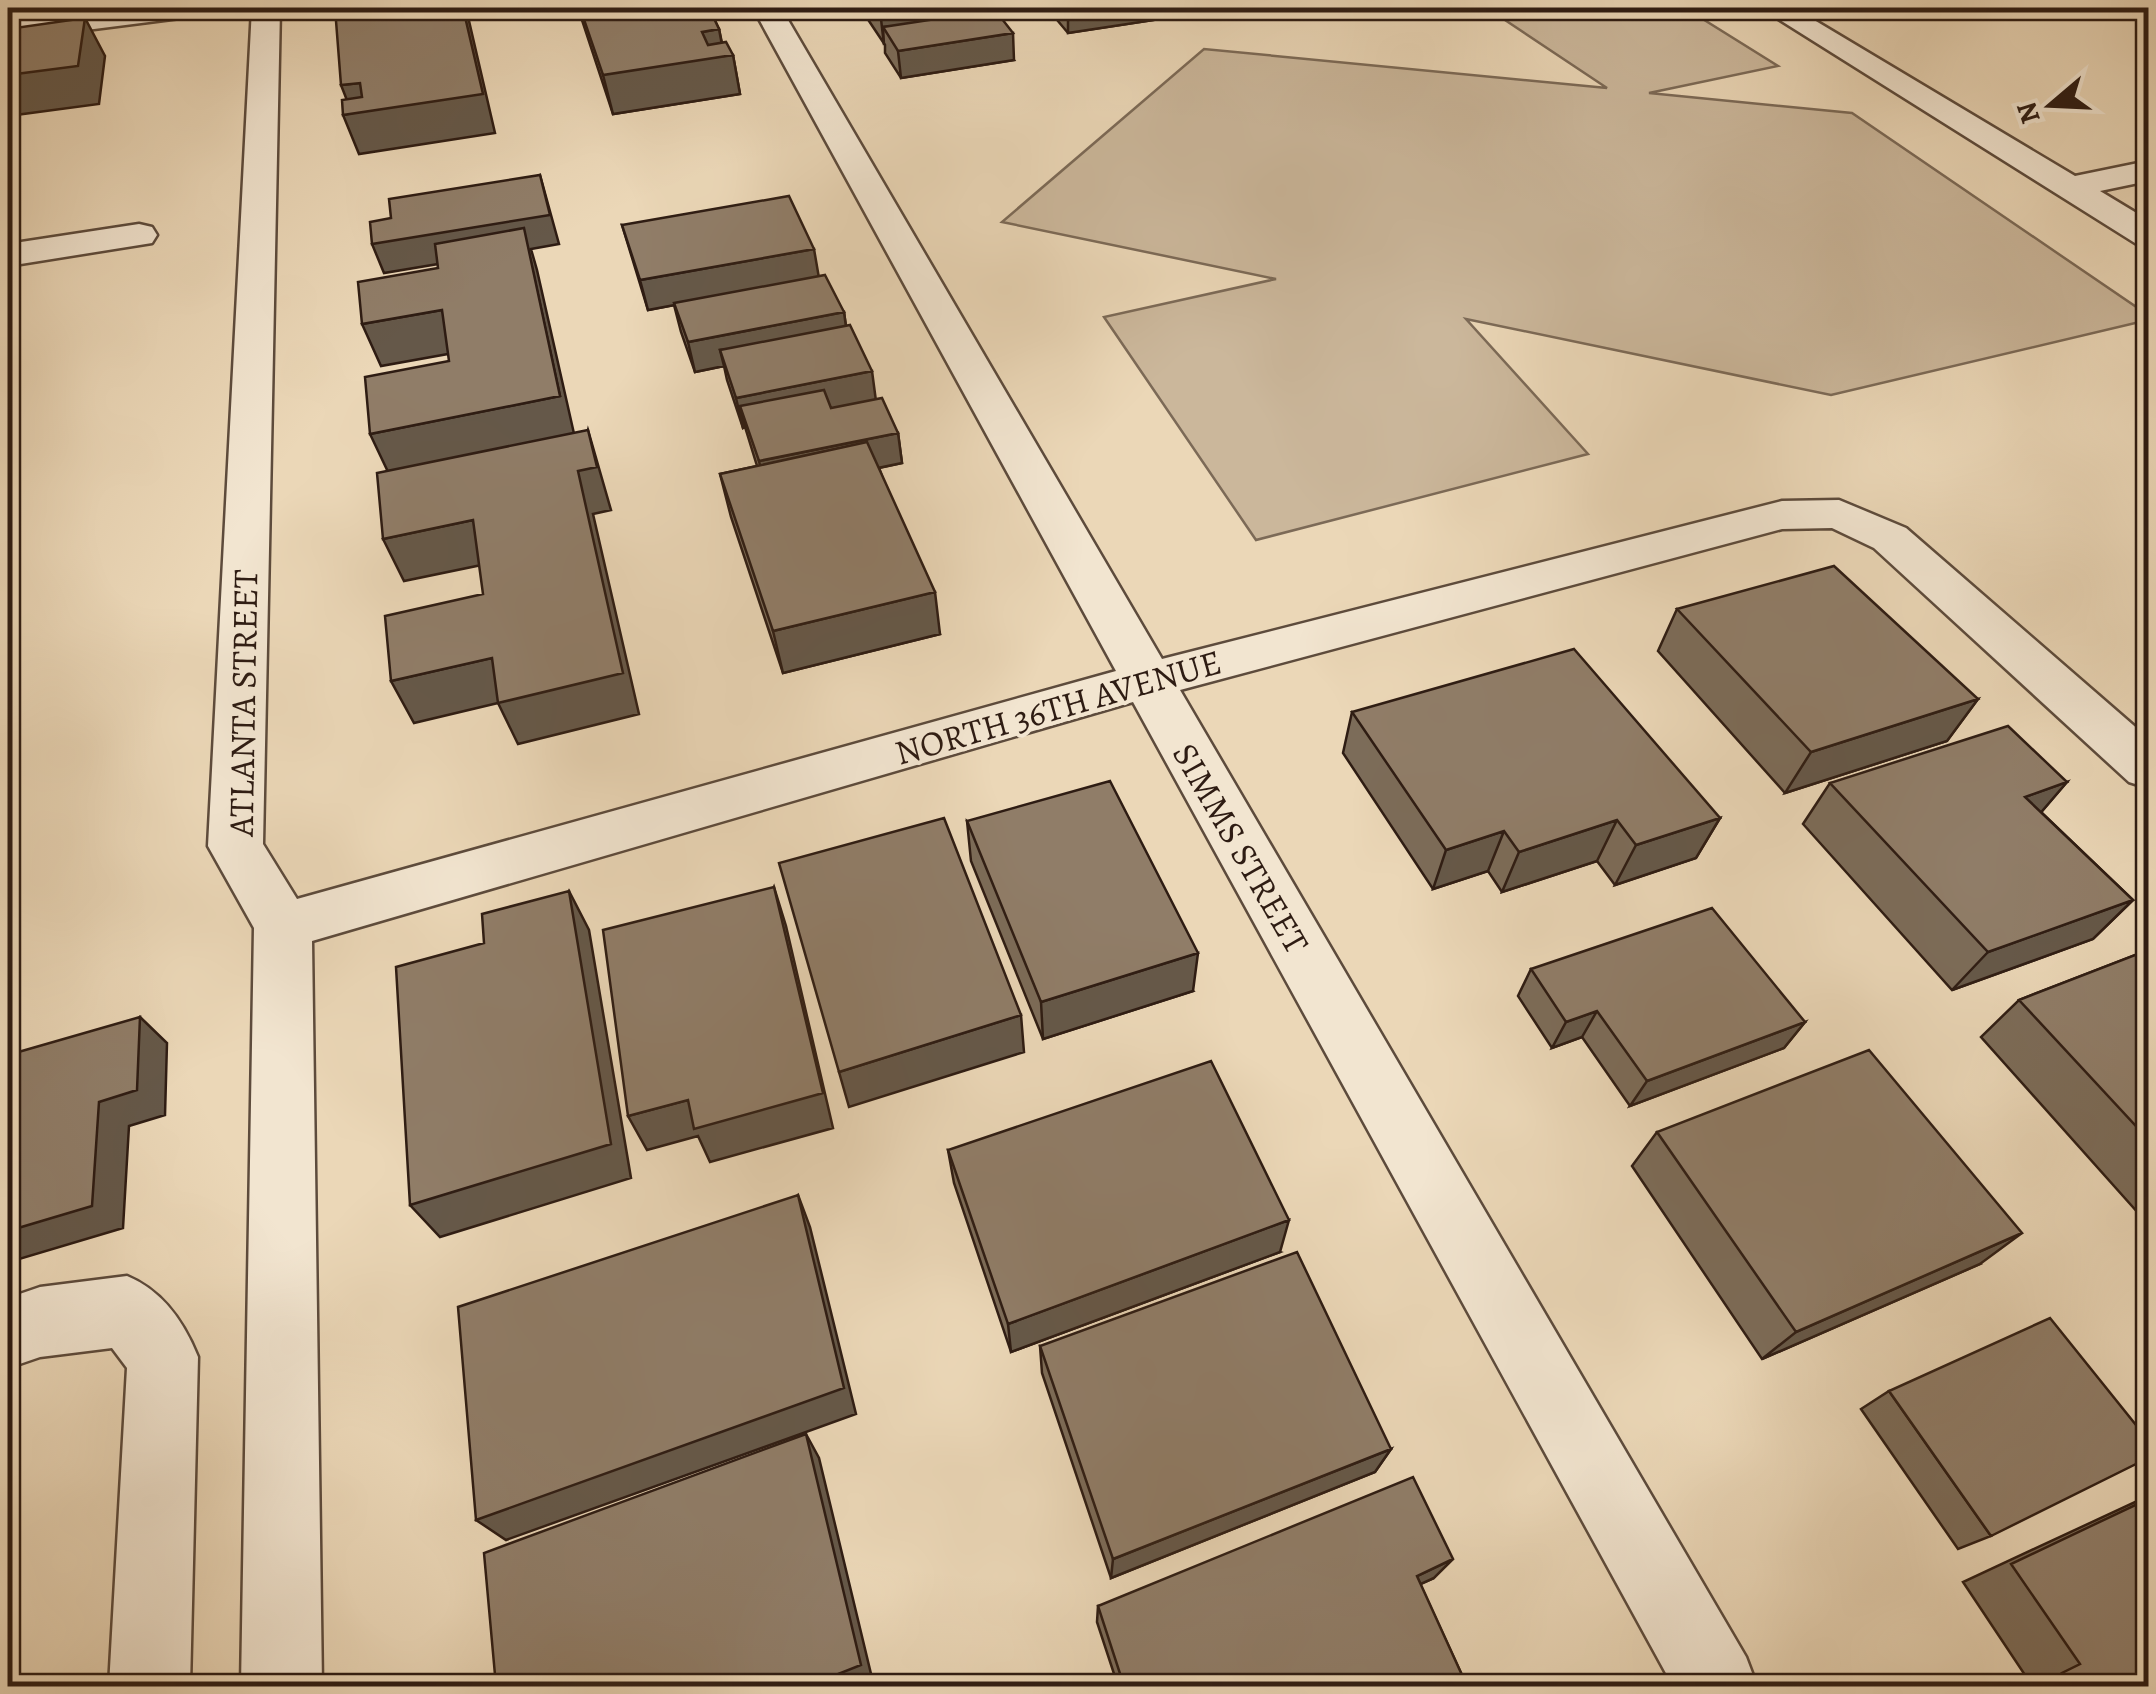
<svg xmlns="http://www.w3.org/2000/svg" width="2156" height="1694" viewBox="0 0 2156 1694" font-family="Alegreya,serif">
  <rect width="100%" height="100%" fill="#ebd7b7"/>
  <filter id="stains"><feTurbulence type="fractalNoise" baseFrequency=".002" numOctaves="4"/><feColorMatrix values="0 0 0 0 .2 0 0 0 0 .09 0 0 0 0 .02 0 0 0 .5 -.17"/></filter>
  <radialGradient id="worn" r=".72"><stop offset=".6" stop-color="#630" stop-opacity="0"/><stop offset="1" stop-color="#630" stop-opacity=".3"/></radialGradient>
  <!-- green -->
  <path fill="#cbb79b" stroke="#7c6a57" stroke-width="2.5" d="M1487 8H1685L1778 66 1649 93 1852 113 2148 315V320L1831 395 1466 319 1588 454 1256 540 1104 317 1276 279 1002 222 1204 49 1607 88Z"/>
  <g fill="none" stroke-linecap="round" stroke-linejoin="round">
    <defs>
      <path id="minor" d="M124 8H202L188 17 8 40V22Z
        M252 8H280L263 844 297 899 1116 671 753 8H781L1162 659 1782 501 1839 500 1906 528 2148 738V788L2129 782 1874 548 1832 528 1782 529 1180 690 1746 1657 1757 1686H1673L1133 702 312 941 322 1686H241L254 928 208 846Z
        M1761 8H1794L2075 176 2148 161V181L2100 191 2148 220V246L2135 243Z
        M2120 8H2148V24Z
        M139 224 152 227 157 235 152 243 8 266V244Z
        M127 1276C163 1291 184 1322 198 1357L190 1686H109L127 1368 112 1348 40 1357 8 1368V1298L40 1287Z"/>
    </defs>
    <!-- minor casing -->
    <use href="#minor" stroke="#5d4b3c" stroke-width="5"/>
    <!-- minor -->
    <use href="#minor" fill="#f2e5d0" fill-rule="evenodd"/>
  </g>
  <!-- wall -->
  <path fill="#7c6c59" stroke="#2e1c13" stroke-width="2.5" d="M578 8H709L719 29 722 43 733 55 740 94 613 114Z
    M864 8H977L978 13 1014 60 901 78 885 53V45L865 15Z
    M1047 8H1168L1167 18 1068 33Z
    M622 225 818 276 844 312 846 326 875 399 898 433 902 463 879 468 940 634 783 673 731 517 720 474 757 466 745 427 743 428 727 380 724 366 695 372 681 332 674 305 648 310Z
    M1677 609 1978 699 1947 741 1785 793 1658 651Z
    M1352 712 1720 818 1696 858 1615 885 1597 861 1502 892 1488 871 1433 889 1343 753Z
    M2067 782 2041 812 2133 900 2093 939 1952 990 1803 824 1830 783Z
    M967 821 1193 991 1043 1039 971 861Z
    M2148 950V1224L1981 1037 2019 1000Z
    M1531 969 1805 1022 1784 1048 1630 1106 1582 1037 1552 1048 1518 996Z
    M1657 1132 1980 1264 1762 1359 1632 1166Z
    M948 1150 1280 1252 1011 1352 954 1183Z
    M1040 1346 1391 1449 1375 1472 1111 1578 1042 1373Z
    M1889 1391 1991 1536 1958 1549 1861 1409Z
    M2148 1496V1686H2009L2027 1678 1963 1582Z
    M1434 1578 1420 1584 1467 1686H1118L1097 1622 1098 1606Z"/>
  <!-- shaded-wall -->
  <path fill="#655849" stroke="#2e1c13" stroke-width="2.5" d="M463 8H466L495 133 359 154 343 115 352 113 341 85 360 83Z
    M943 8H977L978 22 883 27 884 45 881 19Z
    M1068 8H1168L1167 18 1068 33Z
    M85 18 105 56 99 104 8 116V75Z
    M719 29 724 56 733 55 740 94 613 114 603 75 702 32Z
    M1013 33 1014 60 901 78 898 51Z
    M540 175 559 244 531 249 537 270 575 438 390 476 370 434 560 396 528 249 384 273 372 244Z
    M814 249 819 278 648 310 640 280Z
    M442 310 459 352 381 366 362 324Z
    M844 312 848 342 720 350 724 366 695 372 688 342Z
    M872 371 876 401 747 427 740 406 745 427 743 428 736 398Z
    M588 430 611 510 593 514 639 714 518 744 498 703 414 723 391 681 492 658 578 471Z
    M898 433 902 463 766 491 759 461Z
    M473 520 491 563 404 581 383 539Z
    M935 592 940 634 783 673 773 631Z
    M1978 699 1947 741 1785 793 1811 752Z
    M2067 782 2032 823 2025 797Z
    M1720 818 1696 858 1615 885 1636 845Z
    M1617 820 1597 861 1502 892 1519 852Z
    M1504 831 1488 871 1433 889 1446 850Z
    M774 887 786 926 833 1128 710 1162 698 1136 647 1150 628 1116 688 1100Z
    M569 891 589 930 631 1178 440 1237 410 1205Z
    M2133 900 2093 939 1952 990 1988 952Z
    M1198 953 1193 991 1043 1039 1041 1002Z
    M1597 1011 1582 1037 1552 1048 1566 1022Z
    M1021 1015 1024 1052 849 1107 839 1072Z
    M140 1017 167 1043 165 1115 129 1126 123 1228 16 1260 8 1255V1231L99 1102Z
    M1805 1022 1784 1048 1630 1106 1647 1081Z
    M798 1195 810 1227 856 1414 506 1540 476 1520Z
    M1289 1220 1280 1252 1011 1352 1008 1324Z
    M2022 1233 1980 1264 1762 1359 1796 1332Z
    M806 1434 819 1458 872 1678 852 1686H808Z
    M1391 1449 1375 1472 1111 1578 1113 1559Z
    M1453 1559 1434 1578 1399 1594 1417 1576Z"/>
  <!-- building -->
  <path fill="#907d68" stroke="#2e1c13" stroke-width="2.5" d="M335 8H463L483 94 343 115 342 100 362 97 360 83 341 85Z
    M580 8H709L719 29 702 32 708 45 726 42 733 55 603 75Z
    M874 8H948L949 9 881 19Z
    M995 10 1013 33 898 51 883 27Z
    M85 18 78 66 8 75V29Z
    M540 175 550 215 372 244 370 222 391 218 389 199Z
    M789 196 814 249 640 280 622 225Z
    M524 228 560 396 370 434 365 377 449 361 442 310 362 324 358 282 438 268 435 244Z
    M825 275 844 312 688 342 674 303Z
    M850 325 872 371 736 398 720 350Z
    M824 390 831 408 882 398 898 433 759 461 740 406Z
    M588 430 597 467 578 471 623 673 498 703 492 658 391 681 385 616 483 594 473 520 383 539 377 473Z
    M867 442 935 592 773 631 720 474Z
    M1834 566 1978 699 1811 752 1677 609Z
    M1574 649 1720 818 1636 845 1617 820 1519 852 1504 831 1446 850 1352 712Z
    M2008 726 2067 782 2025 797 2133 900 1988 952 1830 783Z
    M1110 781 1198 953 1041 1002 967 821Z
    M944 818 1021 1015 839 1072 779 863Z
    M774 887 823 1093 694 1129 688 1100 628 1116 603 930Z
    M569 891 611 1144 410 1205 396 967 484 943 482 914Z
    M1712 908 1805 1022 1647 1081 1597 1011 1566 1022 1531 969Z
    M2148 950V1139L2019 1000Z
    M140 1017 137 1090 99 1102 92 1206 8 1231V1055Z
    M1869 1050 2022 1233 1796 1332 1657 1132Z
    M1211 1061 1289 1220 1008 1324 948 1150Z
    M798 1195 844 1388 476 1520 458 1307Z
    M1297 1252 1391 1449 1113 1559 1040 1346Z
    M2050 1318 2148 1440V1458L1991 1536 1889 1391Z
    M806 1434 861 1665 808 1686H496L484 1553Z
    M1413 1477 1453 1559 1417 1576 1467 1686H1124L1098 1606Z
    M2148 1499V1686H2071L2062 1673 2080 1664 2011 1564Z"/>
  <g text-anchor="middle" stroke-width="8" stroke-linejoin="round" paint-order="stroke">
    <!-- street labels -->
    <g font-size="35" fill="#2e1c13" stroke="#f2e5d0">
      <text transform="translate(243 703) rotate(-89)" y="12">ATLANTA STREET</text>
      <text transform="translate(1058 707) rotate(-16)" y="12">NORTH 36TH AVENUE</text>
      <text transform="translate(1241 848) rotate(60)" y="12">SIMMS STREET</text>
    </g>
  </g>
  <!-- margin -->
  <rect width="2156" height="1694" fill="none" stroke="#ebd7b7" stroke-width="40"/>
  <rect x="10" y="10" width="2136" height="1674" fill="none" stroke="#2e1c13" stroke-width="5"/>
  <rect x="20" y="20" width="2116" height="1654" fill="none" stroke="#2e1c13" stroke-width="2.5"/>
  <!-- north arrow -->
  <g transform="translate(2051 105) rotate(251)" stroke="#f2e5d0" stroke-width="8" paint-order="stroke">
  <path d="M0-8L18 38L0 25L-18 38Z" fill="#2e1c13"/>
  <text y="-15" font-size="28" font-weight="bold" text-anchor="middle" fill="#2e1c13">N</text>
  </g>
  <rect width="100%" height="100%" filter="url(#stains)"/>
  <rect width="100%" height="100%" fill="url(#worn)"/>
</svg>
